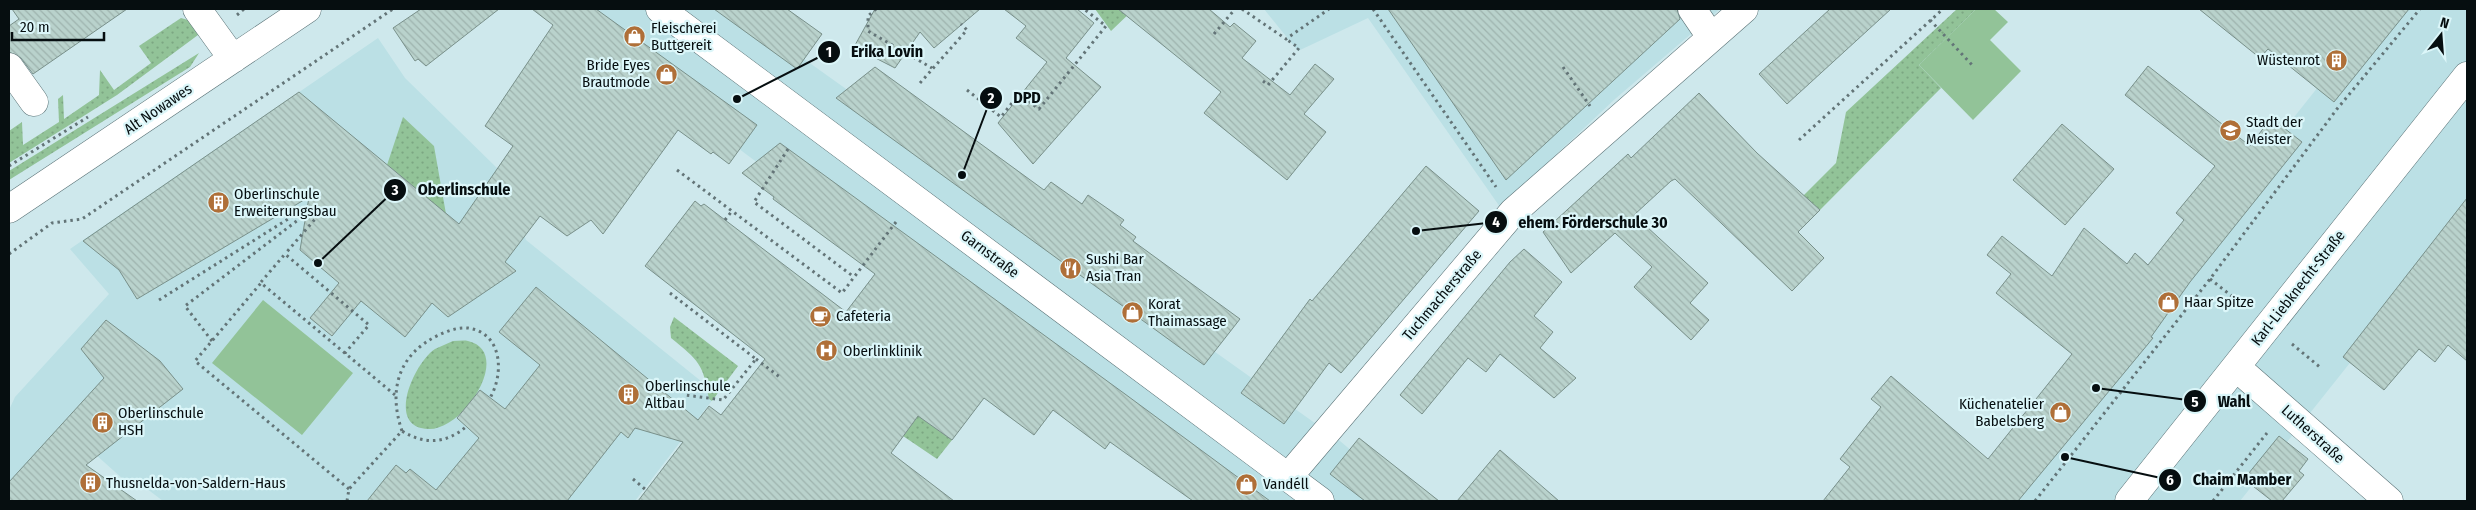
<svg xmlns="http://www.w3.org/2000/svg" width="2476" height="510" viewBox="0 0 2476 510" font-family="'Fira Sans Condensed',sans-serif">
  <defs>
    <pattern id="grass-dots" width="8" height="8" patternUnits="userSpaceOnUse" patternTransform="scale(1.25)"><rect width="8" height="8" fill="#92c398"/><path d="M2 2h.1M6 6h.1" fill="none" stroke="#7ca682" stroke-width="1.8" stroke-linecap="round"/></pattern>
    <pattern id="building-back-hatch" width="6" height="6" patternUnits="userSpaceOnUse" patternTransform="scale(1.25)"><rect width="6" height="6" fill="#b9d2cc"/><path d="M-1 5l2 2M0 0l6 6M5-1l2 2" fill="none" stroke="#9eb3ae"/></pattern>
  </defs>
  <rect width="100%" height="100%" fill="#cee8ec"/>
  <!-- built -->
  <path fill="#bbe0e5" d="M551 9H734L1340 441 1411 501H1212Z
    M1264 9H1720L1615 99 1500 207 1368 18 1298 51Z
    M2380 9H2467V306L2423 271 2240 501H1989Z
    M378 38 405 78 498 169 526 240 717 394 635 501H163L138 482 133 488 95 454 52 501H17L9 495V410L15 397 109 294 70 249Z"/>
  <!-- grass -->
  <path fill="url(#grass-dots)" d="M1095 9H1134L1111 31Z
    M1957 9H1976L1919 65 1941 88 1820 210 1803 196 1836 163 1846 112Z
    M181 18C191 20 196 25 198 35L117 95 9 163V131L22 122 23 145 59 122 58 99 63 95 64 119 99 95 100 70 114 90 151 63 139 46Z
    M199 53 190 67 9 180V171Z
    M403 117 434 146 446 214 387 165Z
    M674 317 738 366 712 401 709 399C703 363 699 361 671 338L670 327Z
    M453 341C458 341 464 340 468 341 514 352 464 431 428 429 385 427 414 363 435 349 441 346 447 344 453 341Z
    M925 406 934 427 952 440 937 459 903 436Z"/>
  <!-- park -->
  <path fill="#92c398" d="M1976 9H1994L2008 22 1990 40 2021 71 1973 120 1919 65Z
    M263 300 353 373 302 435 212 363Z"/>
  <!-- building -->
  <path fill="url(#building-back-hatch)" stroke="#79908a" d="M12 9H127L33 74 21 58 9 52V26L19 19Z
    M421 9H499L426 66 418 59 415 61 393 28Z
    M532 9H596L757 125 729 164 713 152 711 154 678 130 603 234 591 220 567 236 540 216 505 262 516 271 448 317 432 303 405 337 361 301 332 336 310 318 339 283 300 250 309 197 137 299 119 270 83 241 299 92 459 224 513 146 485 126 553 25Z
    M714 9H787L822 34 797 69Z
    M875 9H980L934 48 920 32 895 68 854 47Z
    M1004 9H1077L1094 23 1066 58 1101 87 1033 164 998 123 1047 62 1016 38 1026 26Z
    M1118 9H1209L1230 27 1234 23 1256 41 1242 58 1290 95 1315 64 1334 79 1304 114 1326 132 1287 180 1204 113 1221 92Z
    M1388 9H1677L1680 19 1506 180Z
    M1830 9H1891L1787 104 1759 74Z
    M2199 9H2409L2334 102 2268 49 2260 58Z
    M2148 66 2250 146 2271 118 2302 142 2190 282 2151 337 2153 338 2018 501H1823L1850 467 1840 459 1881 407 1871 399 1891 376 1988 459 2072 354 1996 293 2011 274 1987 255 2002 236 2052 276 2084 228 2127 264 2135 253 2148 265 2184 220 2176 213 2215 166 2125 95Z
    M875 67 1044 190 1051 182 1082 204 1088 195 1124 220 1120 225 1136 237 1133 241 1240 319 1204 365 836 98Z
    M1699 93 1757 153 1820 210 1798 232 1824 258 1792 291 1675 179 1671 181 1634 215 1708 283 1690 303 1709 320 1691 340 1634 287 1652 267 1615 233 1571 273 1543 232 1628 154 1631 158Z
    M2062 124 2114 169 2065 225 2013 180Z
    M780 143 1125 394 1270 501H1193L1110 442 1105 449 1053 410 1034 435 984 398 952 440 918 416 891 453 954 501H638L683 442 635 428 628 438 621 432 567 501H367L396 465 406 473 410 469 436 490 479 438 457 418 480 390 505 409 540 365 499 332 536 287 698 420 709 406 721 415 765 359 645 266 695 201 701 206 704 204 846 312 875 274 773 199 774 197 742 173Z
    M1426 166 1479 211 1341 373 1329 363 1284 424 1241 393 1310 299 1312 301Z
    M2467 198V361L2448 345 2435 362 2419 349 2384 390 2343 357Z
    M1524 249 1562 282 1534 316 1553 332 1540 348 1576 378 1554 398 1500 354 1486 372 1468 358 1422 414 1400 395 1510 262Z
    M106 320 160 361 183 389 86 465 137 501H9V482L104 378 81 349Z
    M2279 436 2308 459 2299 471 2304 475 2282 501H2272L2244 479Z
    M1359 438 1439 501H1365L1330 474Z
    M1500 450 1559 501H1457Z"/>
  <g fill="none" stroke-linecap="round" stroke-linejoin="round">
    <defs>
      <path id="minor" d="M197 9 233 59
        M660 9 1320 501
        M1692 9 1711 37
        M9 67 34 102
        M9 209 307 9
        M2236 367 2389 501
        M1289 476 1513 212 1744 9
        M2129 501 2467 76"/>
    </defs>
    <!-- minor casing -->
    <use href="#minor" stroke="#5a7276" stroke-width="29"/>
    <!-- path -->
    <path stroke="#637477" stroke-width="3" stroke-dasharray="2.5 4" stroke-linecap="butt" d="M876 9 868 16V31L932 68
      M1242 9 1286 39 1329 9
      M1373 9 1496 187
      M237 15 244 9
      M1930 20 1973 66
      M1214 34 1235 9
      M1563 67 1590 106
      M1263 81 1268 85 1299 48 1286 39
      M920 83 967 30 961 24
      M967 90 1001 117 1019 94 1039 109 1106 26 1084 9
      M1799 140 1943 9
      M788 149 754 202 854 277
      M9 166 88 117
      M677 170 842 293 896 222
      M725 220 732 211
      M9 254 52 223 82 219 393 9
      M2210 279 2247 308
      M261 282 285 254 369 325 345 353
      M670 293 756 359 723 400 685 395
      M159 300 304 209 316 218 285 254
      M212 341 185 306 315 207
      M2292 344 2321 368
      M756 359 781 378
      M402 431C388 390 398 354 439 335 447 331 458 327 468 328 503 333 504 374 490 398
      M633 479 646 490
      M349 489 195 361 261 283 395 395
      M347 501 349 489 402 431C425 445 446 444 467 426
      M2035 501 2210 279 2337 109 2420 9
      M2213 501 2267 433"/>
    <!-- minor -->
    <use href="#minor" stroke="#fff" stroke-width="28"/>
  </g>
  <!-- icons -->
  <defs>
    <symbol id="shop-disc" viewBox="-11 -11 22 22"><circle r="9.5" fill="#af6f38" stroke="#dbf6f9"/><path d="M-5-2.5h2.3a2.7 3.5 0 0 1 5.4 0H5L5.5 6h-11ZM-1.5-2.5h3a1.5 2.3 0 0 0-3 0Z" fill="#fff"/></symbol>
    <symbol id="building-disc" viewBox="-11 -11 22 22"><circle r="9.5" fill="#af6f38" stroke="#dbf6f9"/><path d="M-4-6H4V6H1V3H-1V6H-4ZM-2.5-4.3h1.7v1.8h-1.7ZM.8-4.3h1.7v1.8H.8ZM-2.5-1h1.7V.8h-1.7ZM.8-1h1.7V.8H.8Z" fill="#fff"/></symbol>
    <symbol id="school-disc" viewBox="-11 -11 22 22"><circle r="9.5" fill="#af6f38" stroke="#dbf6f9"/><path d="M0-5L7-2L0 1L-7-2ZM-4 1L0 2.5L4 1V4Q0 6-4 4Z" fill="#fff"/></symbol>
    <symbol id="restaurant-disc" viewBox="-11 -11 22 22"><circle r="9.5" fill="#af6f38" stroke="#dbf6f9"/><path d="M-5-6h1v4h1v-4h1v4h1v-4h1v5L-1.5 .5V6h-2V.5L-5-1ZM5-6V6H3V1.5H1.5Q1.5-4 5-6Z" fill="#fff"/></symbol>
    <symbol id="cafe-disc" viewBox="-11 -11 22 22"><circle r="9.5" fill="#af6f38" stroke="#dbf6f9"/><path d="M-5.5-4.5H6V0H3Q3 3.5 0 3.5H-2.5Q-5.5 3.5-5.5 0ZM3-3.2v2h1.7v-2ZM-6 4.5H4V6H-6Z" fill="#fff"/></symbol>
    <symbol id="hospital-disc" viewBox="-11 -11 22 22"><circle r="9.5" fill="#af6f38" stroke="#dbf6f9"/><path d="M-5-5h3v3.5h4V-5h3V5h-3V1.5h-4V5h-3Z" fill="#fff"/></symbol>
  </defs>
  <g fill-rule="evenodd">
    <use href="#shop-disc" x="622" y="24" width="25" height="25"/>
    <use href="#building-disc" x="2324" y="48" width="25" height="25"/>
    <use href="#shop-disc" x="654" y="62" width="25" height="25"/>
    <use href="#school-disc" x="2218" y="118" width="25" height="25"/>
    <use href="#building-disc" x="206" y="190" width="25" height="25"/>
    <use href="#restaurant-disc" x="1058" y="256" width="25" height="25"/>
    <use href="#shop-disc" x="2156" y="290" width="25" height="25"/>
    <use href="#shop-disc" x="1120" y="300" width="25" height="25"/>
    <use href="#cafe-disc" x="808" y="304" width="25" height="25"/>
    <use href="#hospital-disc" x="814" y="338" width="25" height="25"/>
    <use href="#building-disc" x="616" y="382" width="25" height="25"/>
    <use href="#shop-disc" x="2048" y="400" width="25" height="25"/>
    <use href="#building-disc" x="90" y="410" width="25" height="25"/>
    <use href="#building-disc" x="78" y="470" width="25" height="25"/>
    <use href="#shop-disc" x="1234" y="472" width="25" height="25"/>
  </g>
  <g text-anchor="middle" stroke-width="4.5" stroke-linejoin="round" paint-order="stroke">
    <!-- poi labels -->
    <g font-size="15" fill="#060e10" stroke="#dbf6f9" text-anchor="start">
      <text x="651" y="33">Fleischerei<tspan x="651" dy="17">Buttgereit</tspan></text>
      <text x="2320" y="65" text-anchor="end">Wüstenrot</text>
      <text x="650" y="70" text-anchor="end">Bride Eyes<tspan x="650" dy="17">Brautmode</tspan></text>
      <text x="2246" y="127">Stadt der<tspan x="2246" dy="17">Meister</tspan></text>
      <text x="234" y="199">Oberlinschule<tspan x="234" dy="17">Erweiterungsbau</tspan></text>
      <text x="1086" y="264">Sushi Bar<tspan x="1086" dy="17">Asia Tran</tspan></text>
      <text x="2184" y="307">Haar Spitze</text>
      <text x="1148" y="309">Korat<tspan x="1148" dy="17">Thaimassage</tspan></text>
      <text x="836" y="321">Cafeteria</text>
      <text x="843" y="356">Oberlinklinik</text>
      <text x="645" y="391">Oberlinschule<tspan x="645" dy="17">Altbau</tspan></text>
      <text x="2044" y="409" text-anchor="end">Küchenatelier<tspan x="2044" dy="17">Babelsberg</tspan></text>
      <text x="118" y="418">Oberlinschule<tspan x="118" dy="17">HSH</tspan></text>
      <text x="106" y="488">Thusnelda-von-Saldern-Haus</text>
      <text x="1263" y="489">Vandéll</text>
    </g>
    <!-- street labels -->
    <g font-size="15" fill="#060e10" stroke="#dbf6f9">
      <text transform="translate(158 109) rotate(-34)" y="5">Alt Nowawes</text>
      <text transform="translate(990 254) rotate(37)" y="5">Garnstraße</text>
      <text transform="translate(2298 288) rotate(-52)" y="5">Karl-Liebknecht-Straße</text>
      <text transform="translate(1442 295) rotate(-50)" y="5">Tuchmacherstraße</text>
      <text transform="translate(2313 434) rotate(42)" y="5">Lutherstraße</text>
    </g>
  </g>
  <!-- callouts -->
  <path fill="none" stroke="#060e10" stroke-width="2" d="M737 99L829 52M962 175L991 98M318 263L395 190M1416 231L1496 222M2096 388L2195 401M2065 457L2170 480"/>
  <g fill="#060e10" stroke="#dbf6f9" stroke-width="2">
    <circle cx="737" cy="99" r="5"/>
    <circle cx="962" cy="175" r="5"/>
    <circle cx="318" cy="263" r="5"/>
    <circle cx="1416" cy="231" r="5"/>
    <circle cx="2096" cy="388" r="5"/>
    <circle cx="2065" cy="457" r="5"/>
    <circle cx="829" cy="52" r="12"/>
    <circle cx="991" cy="98" r="12"/>
    <circle cx="395" cy="190" r="12"/>
    <circle cx="1496" cy="222" r="12"/>
    <circle cx="2195" cy="401" r="12"/>
    <circle cx="2170" cy="480" r="12"/>
  </g>
  <g font-size="15" text-anchor="middle" font-weight="bold" fill="#fff">
    <text x="829" y="57">1</text>
    <text x="991" y="103">2</text>
    <text x="395" y="195">3</text>
    <text x="1496" y="227">4</text>
    <text x="2195" y="407">5</text>
    <text x="2170" y="485">6</text>
  </g>
  <g font-size="16" text-anchor="middle" font-weight="bold" fill="#060e10" stroke="#dbf6f9" stroke-width="4.5" stroke-linejoin="round" paint-order="stroke">
    <text x="887" y="57">Erika Lovin</text>
    <text x="1027" y="103">DPD</text>
    <text x="464" y="195">Oberlinschule</text>
    <text x="1593" y="228">ehem. Förderschule 30</text>
    <text x="2234" y="407">Wahl</text>
    <text x="2242" y="485">Chaim Mamber</text>
  </g>
  <!-- border -->
  <rect width="2476" height="510" fill="none" stroke="#060e10" stroke-width="20"/>
  <!-- north arrow -->
  <g transform="translate(2441 35) rotate(17)" stroke="#dbf6f9" stroke-width="4" paint-order="stroke">
  <path d="M0-4L9 19L0 12L-9 19Z" fill="#060e10"/>
  <text y="-8" font-size="14" font-weight="bold" text-anchor="middle" fill="#060e10">N</text>
  </g>
  <!-- scale -->
  <path d="M12 32v8h92v-8" fill="none" stroke="#060e10" stroke-width="2.5"/>
  <text x="20" y="32" font-size="15" fill="#060e10" stroke="#dbf6f9" stroke-width="4" paint-order="stroke">20 m</text>
</svg>
